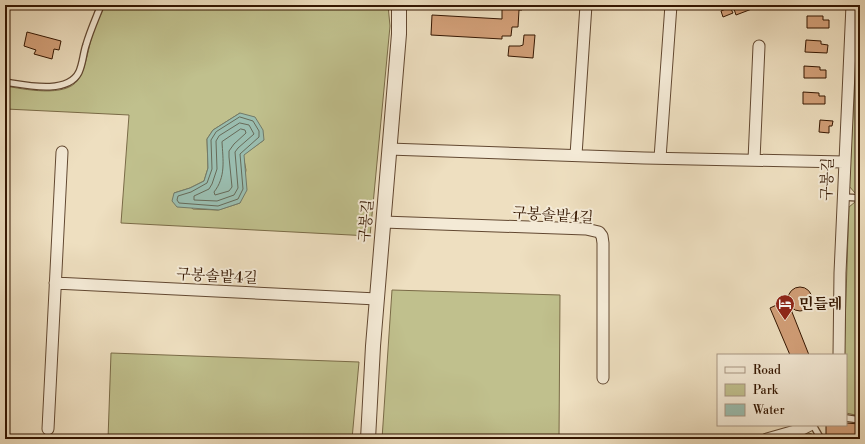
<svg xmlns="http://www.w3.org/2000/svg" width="865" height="444" viewBox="0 0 865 444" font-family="'Libre Bodoni','Noto Serif KR',serif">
  <rect width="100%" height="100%" fill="#eedfc0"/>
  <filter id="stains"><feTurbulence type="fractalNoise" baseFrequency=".005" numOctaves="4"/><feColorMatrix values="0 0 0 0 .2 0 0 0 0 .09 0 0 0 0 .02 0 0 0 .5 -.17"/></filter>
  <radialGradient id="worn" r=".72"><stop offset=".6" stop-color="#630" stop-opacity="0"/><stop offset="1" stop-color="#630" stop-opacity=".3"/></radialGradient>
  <!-- green -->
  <path fill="#c0c08d" stroke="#7a6b47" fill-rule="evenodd" d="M105 5H388L390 26 370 236 121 223 129 115 6 109 5 129V86C24 89 65 98 78 80 85 72 89 44 93 33 96 24 101 14 105 5ZM240 113 264 140 243 155 246 170 240 203 218 210 193 209 174 193 190 188 204 181 208 168 207 139 213 130Z
    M858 5H860V44L856 39Z
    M860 54V193H855L849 186 856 58Z
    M855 202 860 203V416L846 413V355H844L849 207Z
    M392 290 560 295 559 439H382Z
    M111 353 359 362 352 439H108Z
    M808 433 812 434 818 439H787Z"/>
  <!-- water -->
  <path fill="#9abdaf" stroke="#717a69" d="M240 113 255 117 263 130 264 140 244 155 247 190 240 203 219 210 177 207 172 201 174 193 190 188 204 181 208 168 207 139 213 130Z"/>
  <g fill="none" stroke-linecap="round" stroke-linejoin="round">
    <!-- shore -->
    <path stroke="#676a58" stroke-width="1" d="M240 117 253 121 259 131V137L240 154 243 189 238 199 218 206 179 203 177 200 178 196 191 192 207 183 212 169 211 140 216 132Z
      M240 123 249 125 254 134 238 148 235 152 238 188 234 195 217 201 194 200V196L209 189 212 184 217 169 216 141 219 136Z
      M241 129 245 130 246 133 234 144 229 151V157L232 187 229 191 215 195 214 192C226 177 223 160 222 142Z"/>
  </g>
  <!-- building -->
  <path fill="#d3a079" stroke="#341601" d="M500 5H522V10H519L518 27H512L511 36H502V39L431 35 432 15 502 19V9H500Z
    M736 5H756L757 7 736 15 733 6Z
    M730 7 733 13 723 17 721 11Z
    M807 16H823V20H829V28H807Z
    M27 32 61 41 59 50 54 49 52 59 34 54 36 50 24 46Z
    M524 35H535L533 58 508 56 509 46H520L523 45Z
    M806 40 821 41V44L828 45 827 53 805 52Z
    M804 66 820 67V70H826V78H804Z
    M803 92 819 93V96H825V104H803Z
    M820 120 833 121 832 126H829V133L819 132Z
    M788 299a12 12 0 1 1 24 0a12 12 0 1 1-24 0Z
    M781 303 784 310 790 307 809 355H790L770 308Z
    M846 423 860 424V439H826V425H846Z"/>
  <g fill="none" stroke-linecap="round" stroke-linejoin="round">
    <defs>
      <path id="service" d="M850 48 860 49
        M5 82C25 85 68 95 79 72 83 63 83 54 86 45 90 31 96 18 101 5
        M843 197 860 198
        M846 418 860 420
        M813 425 821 439"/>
      <path id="minor" d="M389 149 644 158 844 162
        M576 155 586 5
        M660 158 671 5
        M754 160 759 46
        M383 222 586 229 599 232 602 236 603 243V378
        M55 283 377 299
        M839 355 840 273 852 5
        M48 429 62 152
        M767 439 802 429 810 425"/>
      <path id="tertiary" d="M368 439 373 346 399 34V5"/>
    </defs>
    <!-- service casing -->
    <use href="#service" stroke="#624831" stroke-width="8"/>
    <!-- minor casing -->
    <use href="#minor" stroke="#624831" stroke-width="13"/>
    <!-- tertiary casing -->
    <use href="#tertiary" stroke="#624831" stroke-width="16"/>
    <!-- service -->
    <use href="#service" stroke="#f4ead6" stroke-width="5.5"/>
    <!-- minor -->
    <use href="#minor" stroke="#f4ead6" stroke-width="11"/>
    <!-- tertiary -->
    <use href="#tertiary" stroke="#f4ead6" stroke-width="14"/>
  </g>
  <!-- icons -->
  <defs>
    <symbol id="hotel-pin" viewBox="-11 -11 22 30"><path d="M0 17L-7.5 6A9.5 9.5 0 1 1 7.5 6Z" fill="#8f2418" stroke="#f4ead6"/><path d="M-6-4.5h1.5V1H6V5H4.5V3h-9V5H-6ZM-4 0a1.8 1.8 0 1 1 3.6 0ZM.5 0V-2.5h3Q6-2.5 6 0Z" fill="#fff"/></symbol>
  </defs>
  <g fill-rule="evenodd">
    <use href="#hotel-pin" x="774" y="293" width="22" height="30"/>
  </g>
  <g text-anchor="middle" stroke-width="4" stroke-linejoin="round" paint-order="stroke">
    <!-- street labels -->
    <g font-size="15" fill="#341601" stroke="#f4ead6">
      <text transform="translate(827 179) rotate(-88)" y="5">구봉길</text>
      <text transform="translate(553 215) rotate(4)" y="5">구봉솔밭4길</text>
      <text transform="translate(366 221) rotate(-85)" y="5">구봉길</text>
      <text transform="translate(217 276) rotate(3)" y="5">구봉솔밭4길</text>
    </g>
    <!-- poi labels -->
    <g font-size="15" font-weight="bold" fill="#341601" stroke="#f4ead6" text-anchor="start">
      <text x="799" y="309">민들레</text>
    </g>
  </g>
  <!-- margin -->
  <rect width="865" height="444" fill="none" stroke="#eedfc0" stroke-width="20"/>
  <rect x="6" y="6" width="853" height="432" fill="none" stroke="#341601" stroke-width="2"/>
  <rect x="10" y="10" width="845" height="424" fill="none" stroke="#341601"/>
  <!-- legend -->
  <rect x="717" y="354" width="130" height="72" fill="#f4ead6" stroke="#a79581"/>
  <rect x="725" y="367" width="20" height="6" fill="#f4ead6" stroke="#a79581"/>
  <text x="753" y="374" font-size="12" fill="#341601">Road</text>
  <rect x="725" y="384" width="20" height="12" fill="#c0c08d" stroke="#a79581"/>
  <text x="753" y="394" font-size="12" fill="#341601">Park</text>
  <rect x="725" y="404" width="20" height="12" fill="#9abdaf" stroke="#a79581"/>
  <text x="753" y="414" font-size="12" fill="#341601">Water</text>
  <rect width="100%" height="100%" filter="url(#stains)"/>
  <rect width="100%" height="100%" fill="url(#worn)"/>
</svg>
